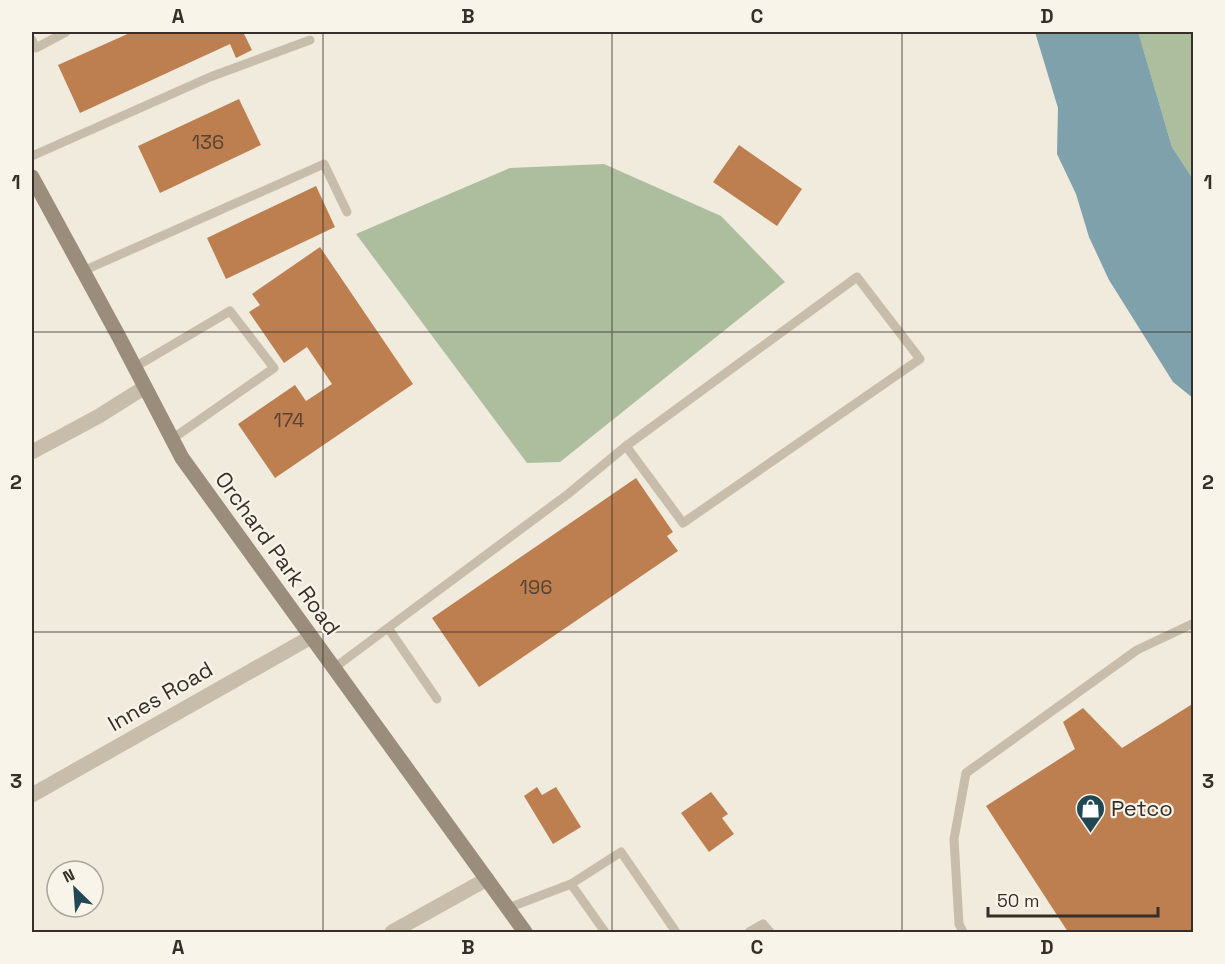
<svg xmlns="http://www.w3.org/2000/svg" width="1225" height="964" viewBox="0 0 1225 964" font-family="'Space Grotesk',sans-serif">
  <rect width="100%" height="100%" fill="#f0ebdd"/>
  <!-- green -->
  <path fill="#adbe9e" d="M1138 32H1193V179L1172 147Z
    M604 164 721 216 785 282 560 462 527 463 356 234 510 168Z"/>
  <!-- water -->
  <path fill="#7ea1ab" d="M1035 32H1138L1139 35 1172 147 1193 179V398L1173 382 1109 280 1089 237 1076 194 1057 154 1058 108Z"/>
  <!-- building -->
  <path fill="#bd7f4f" d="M132 32H243L252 50 236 58 230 44 80 113 58 65Z
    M239 99 261 145 160 193 138 146Z
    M739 145 802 189 777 226 713 182Z
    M316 186 335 227 226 279 207 238Z
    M320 247 413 384 275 478 238 424 295 385 306 401 332 384 307 347 284 363 249 312 260 305 252 294Z
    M636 478 673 532 667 536 678 551 479 687 432 618Z
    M1194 703V932H1068L986 806 1075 749 1063 722 1083 708 1122 748Z
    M537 787 542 795 556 787 581 827 553 844 524 796Z
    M711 792 728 814 722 818 734 834 709 852 681 813Z"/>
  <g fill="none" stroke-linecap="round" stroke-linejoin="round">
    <!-- service -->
    <path stroke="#c8bdaa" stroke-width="9" d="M32 40 36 48 66 32
      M32 156 210 77 310 40
      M83 271 324 164 347 212
      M135 367 230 311 274 368 172 439
      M388 628 437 699
      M334 668 568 494 626 446 857 277 920 359 683 523 626 446
      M571 884 605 932
      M508 908 571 884 621 852 676 932
      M749 932 763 924 770 932
      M963 932 959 924 954 839 966 773 1137 650 1194 623"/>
    <!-- minor -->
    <path stroke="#c8bdaa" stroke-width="15" d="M32 452 99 416 145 387
      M32 795 311 637
      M392 932 487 879"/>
    <!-- secondary -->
    <path stroke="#9b8d7b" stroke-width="15" d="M32 177 119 337 182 458 525 932"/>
  </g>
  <!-- grid -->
  <path fill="none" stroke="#362f29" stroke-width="1.5" stroke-opacity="0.55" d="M323 32V932M612 32V932M902 32V932M32 332H1194M32 632H1194"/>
  <!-- icons -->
  <defs>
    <symbol id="shop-pin" viewBox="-11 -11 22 30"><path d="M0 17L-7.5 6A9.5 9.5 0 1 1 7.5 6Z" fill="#214754" stroke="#f8f4e9"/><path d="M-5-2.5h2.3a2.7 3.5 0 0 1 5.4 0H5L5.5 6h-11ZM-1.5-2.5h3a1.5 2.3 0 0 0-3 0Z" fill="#fff"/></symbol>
  </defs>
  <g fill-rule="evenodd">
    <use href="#shop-pin" x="1074" y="792" width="33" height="45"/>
  </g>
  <g text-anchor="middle" stroke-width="4.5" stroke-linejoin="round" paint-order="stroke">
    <!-- number labels -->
    <g font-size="20" fill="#584332">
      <text x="208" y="149">136</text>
      <text x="289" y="427">174</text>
      <text x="536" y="594">196</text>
    </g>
    <!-- street labels -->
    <g font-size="22" fill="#362f29" stroke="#f8f4e9">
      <text transform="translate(278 553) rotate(54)" y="8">Orchard Park Road</text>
      <text transform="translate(160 696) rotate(-30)" y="8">Innes Road</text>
    </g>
    <!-- poi labels -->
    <g font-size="22" fill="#362f29" stroke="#f8f4e9" text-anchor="start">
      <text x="1111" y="816">Petco</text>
    </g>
  </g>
  <!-- border -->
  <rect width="1225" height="964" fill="none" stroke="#f8f4e9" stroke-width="66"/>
  <!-- north arrow -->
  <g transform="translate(75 889) rotate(335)"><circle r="28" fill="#f8f4e9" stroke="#aaa59c" stroke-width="1.5"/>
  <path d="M0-4.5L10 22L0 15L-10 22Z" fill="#214754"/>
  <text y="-9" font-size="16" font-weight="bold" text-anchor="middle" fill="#362f29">N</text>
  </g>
  <!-- scale -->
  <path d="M988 907v9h170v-9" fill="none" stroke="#362f29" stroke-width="3"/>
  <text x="997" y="907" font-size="18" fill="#362f29" stroke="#f8f4e9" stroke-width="4.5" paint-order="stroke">50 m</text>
  <rect x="33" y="33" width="1159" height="898" fill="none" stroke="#362f29" stroke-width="2"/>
  <g font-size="20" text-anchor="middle" font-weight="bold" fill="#362f29">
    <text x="178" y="23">A</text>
    <text x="468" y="23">B</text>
    <text x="757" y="23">C</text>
    <text x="1047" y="23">D</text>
    <text x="16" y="189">1</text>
    <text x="1208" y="189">1</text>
    <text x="16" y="489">2</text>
    <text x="1208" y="489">2</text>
    <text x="16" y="788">3</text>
    <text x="1208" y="788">3</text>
    <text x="178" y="954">A</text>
    <text x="468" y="954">B</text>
    <text x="757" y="954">C</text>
    <text x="1047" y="954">D</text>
  </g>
</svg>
